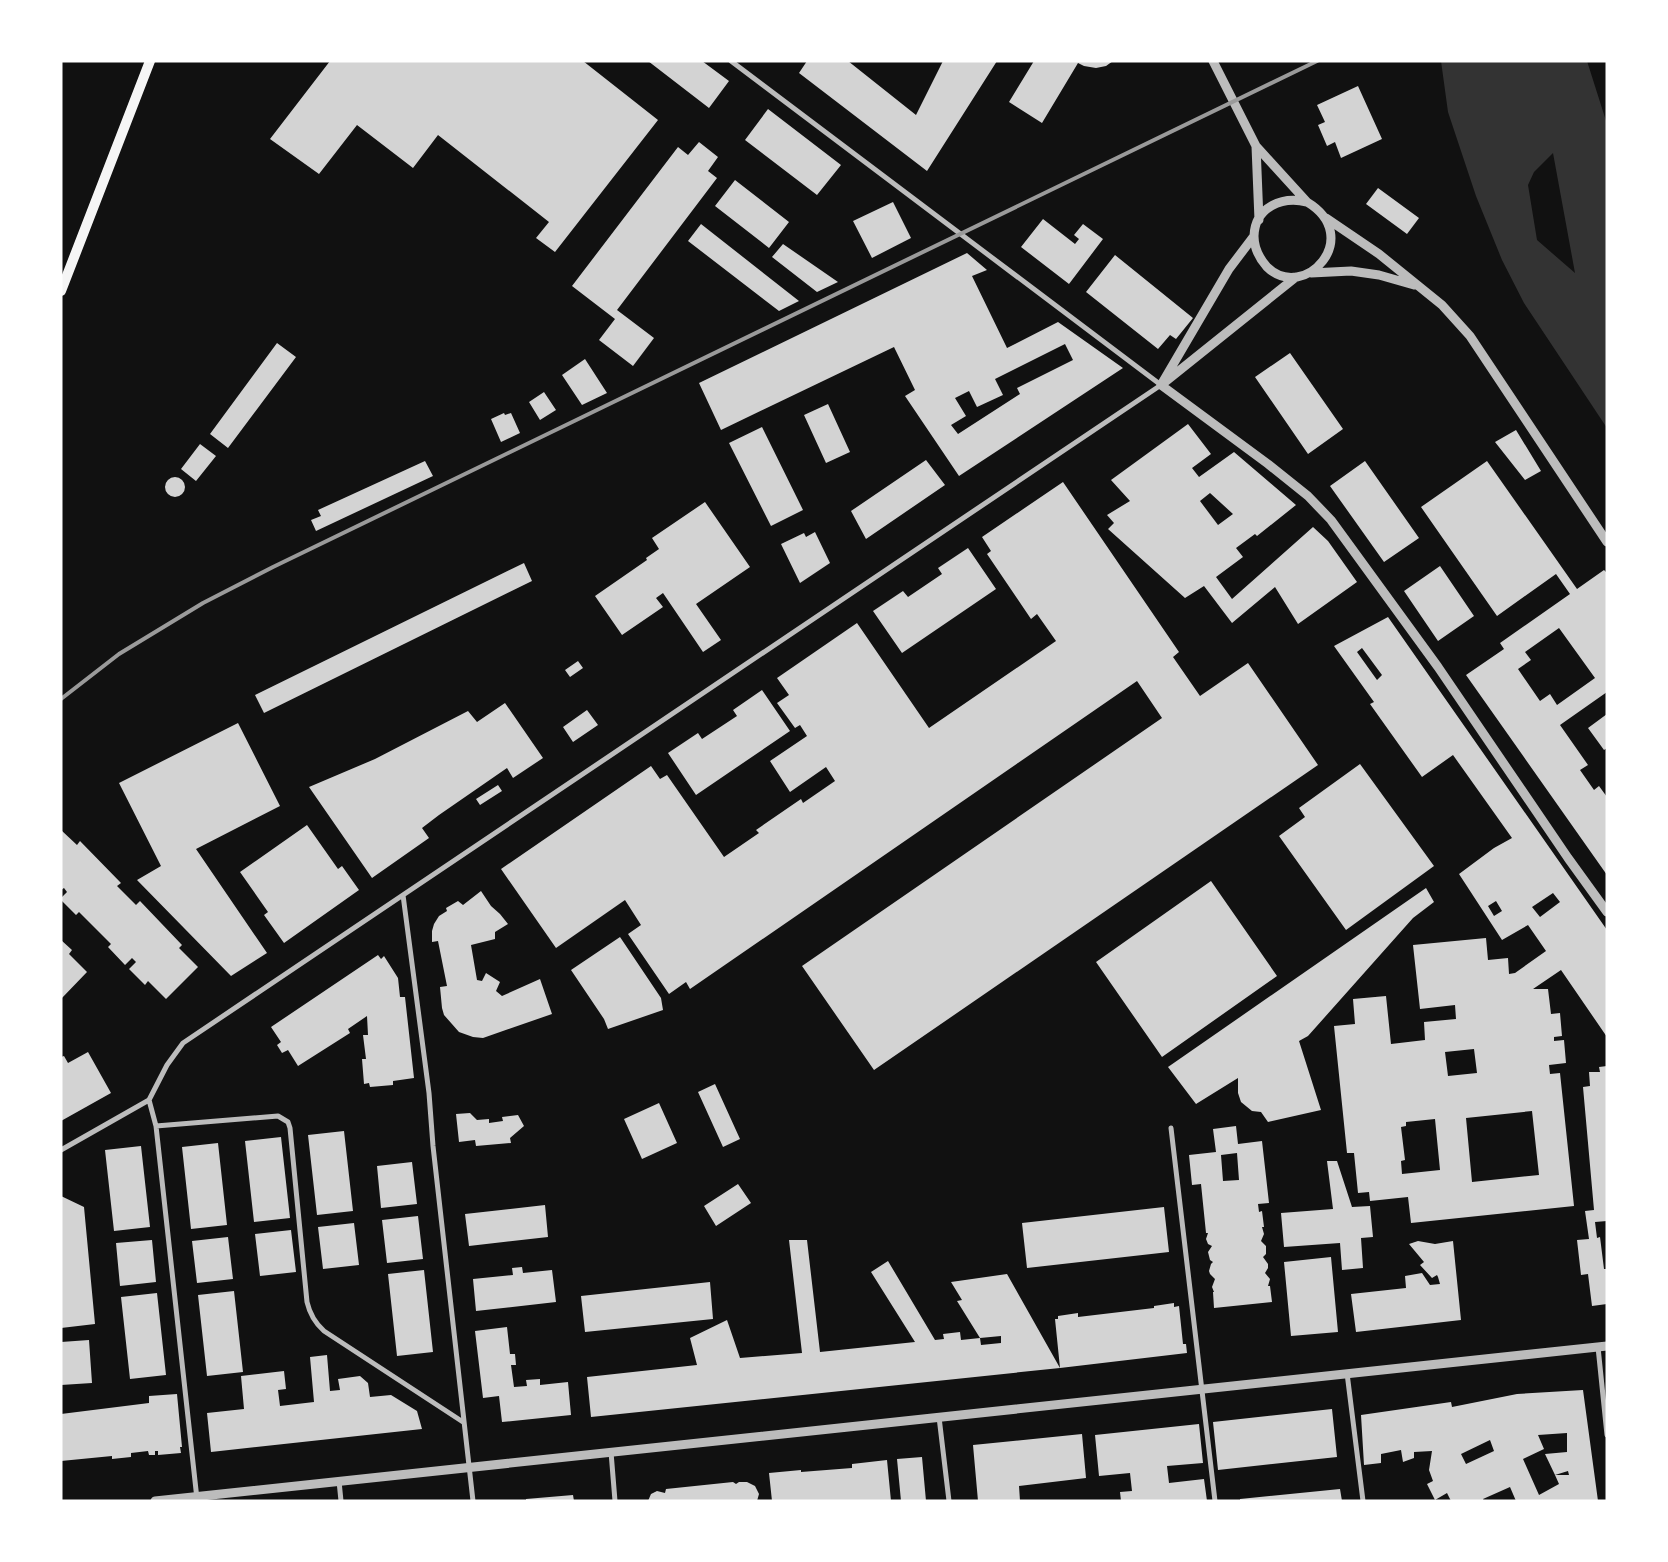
<svg xmlns="http://www.w3.org/2000/svg" width="1668" height="1562" viewBox="0 0 1668 1562" font-family="'Exo 2',sans-serif">
  <rect width="100%" height="100%" fill="#111"/>
  <!-- water -->
  <path fill="#333" fill-rule="evenodd" d="M1441 61H1587L1607 124V428L1524 303 1502 260 1476 196 1448 112ZM1553 153 1575 273 1537 240 1528 185 1534 172Z"/>
  <!-- building -->
  <path fill="#d3d3d3" fill-rule="evenodd" d="M330 61H583L658 120 555 252 536 238 549 222 438 135 413 168 357 125 319 174 270 139Z
    M648 61H702L729 81 709 108Z
    M807 61H848L916 115 943 61H997L927 171 799 73Z
    M1034 61H1113L1106 66 1096 68 1084 66 1078 63 1042 123 1009 102Z
    M1358 86 1382 139 1341 158 1335 142 1327 146 1318 125 1325 122 1317 105Z
    M768 109 841 165 817 195 745 140Z
    M699 142 718 157 708 171 717 178 617 310 654 338 633 366 599 340 615 319 572 286 678 147 688 155Z
    M735 180 789 222 769 248 715 206Z
    M1378 188 1419 218 1407 234 1366 204Z
    M893 202 911 238 872 258 853 221Z
    M1043 219 1075 244 1079 239 1074 235 1083 224 1103 239 1069 284 1021 247Z
    M701 224 799 301 779 311 688 241Z
    M783 244 838 282 817 292 772 257Z
    M967 253 987 270 972 276 1007 348 1058 322 1123 368 959 476 905 396 915 390 894 347 721 430 699 383ZM1065 344 1073 360 1017 388 1020 394 958 434 951 425 966 416 955 398 969 391 977 407 1003 395 995 379Z
    M1115 255 1193 318 1176 339 1170 335 1158 349 1086 292Z
    M277 343 296 357 228 448 210 434Z
    M1290 353 1343 429 1308 454 1255 377Z
    M585 359 607 393 582 405 562 375Z
    M544 392 556 410 540 420 529 402Z
    M828 404 850 452 826 463 804 415Z
    M504 413 505 415 511 413 520 433 501 442 491 419Z
    M1188 424 1211 454 1192 468 1199 477 1234 452 1296 505 1257 536 1255 534 1236 548 1243 557 1216 577 1232 599 1313 527 1328 541 1357 582 1298 624 1275 587 1232 623 1204 586 1185 598 1108 529 1114 523 1107 515 1130 501 1111 480ZM1210 493 1233 514 1218 525 1200 501Z
    M762 427 803 510 771 526 729 443Z
    M1516 430 1541 471 1525 480 1495 442Z
    M200 444 216 456 196 481 181 469Z
    M926 460 945 485 866 539 851 511Z
    M425 461 433 476 316 531 311 520 321 516 318 510Z
    M1365 461 1419 538 1384 562 1330 486Z
    M1487 461 1577 589 1604 570 1607 573V692L1560 725 1588 765 1580 770 1594 790 1599 786 1607 797V875L1466 675 1504 649 1500 643 1570 594 1556 574 1497 616 1421 507ZM1559 628 1595 678 1557 705 1550 694 1540 701 1518 669 1531 660 1525 652Z
    M165 487a10 10 0 1 1 20 0a10 10 0 1 1-20 0Z
    M1063 482 1179 652 1173 657 1200 696 1248 663 1318 765 874 1070 802 966 1162 718 1137 681 690 989 686 982 669 994 628 934 641 925 625 900 556 948 501 869 651 766 660 779 667 775 724 857 759 833 756 830 801 799 803 803 835 781 826 767 790 792 770 761 807 736 800 725 795 728 777 703 789 695 777 678 857 623 929 728 1056 641 1037 614 1031 619 987 554 991 551 982 537Z
    M705 502 750 567 696 604 721 640 703 652 663 593 656 598 663 607 622 635 595 596 647 560 646 558 659 549 652 538Z
    M815 532 830 563 800 583 781 544 804 533 806 537Z
    M968 548 996 589 902 653 873 611 903 591 908 597 942 574 938 568Z
    M524 563 532 581 264 713 255 695Z
    M1440 566 1474 616 1438 641 1404 591Z
    M1388 617 1607 930V1037L1561 970 1533 989H1548L1551 1014 1560 1013 1562 1036 1554 1037V1041L1564 1040 1566 1063 1549 1065 1550 1074 1560 1073 1574 1206 1411 1223 1408 1197 1370 1201 1369 1192 1358 1193 1354 1153H1347L1334 1026 1355 1024 1353 999 1386 996 1391 1044 1425 1040 1424 1022 1456 1019 1455 1005 1420 1009 1413 945 1486 938 1488 960 1508 958 1509 974 1515 973 1546 951 1528 925 1502 940 1459 874 1494 848 1512 838 1453 755 1422 777 1370 704 1374 702 1334 646ZM1362 648 1382 675 1377 680 1357 652ZM1553 893 1560 902 1540 917 1532 907ZM1496 901 1502 911 1494 916 1488 906ZM1474 1049 1477 1073 1448 1076 1445 1052ZM1532 1111 1539 1175 1472 1182 1466 1118ZM1435 1119 1440 1170 1402 1174 1401 1161 1405 1160 1401 1127 1406 1126V1122Z
    M578 661 583 668 570 677 565 670Z
    M762 690 790 731 696 795 668 753 698 733 702 739 737 716 733 710Z
    M505 703 543 758 513 778 507 768 439 815 422 828 429 838 372 878 309 787 375 759 468 711 477 722Z
    M587 710 598 725 573 742 563 727Z
    M1607 714V748L1604 750 1588 728Z
    M238 723 280 806 196 849 267 953 231 976 137 880 161 866 119 783Z
    M1360 764 1434 866 1346 930 1279 836 1305 817 1299 808Z
    M498 785 502 791 480 805 476 799Z
    M307 825 338 869 342 866 359 890 284 943 264 915 268 912 240 872Z
    M61 830 77 845 80 841 121 883 117 886 136 905 140 901 182 945 179 948 198 967 166 999 148 981 145 985 129 969 136 962 132 958 125 965 108 947 111 944 79 912 76 915 61 900V898L67 892 64 888 61 890Z
    M1211 881 1277 976 1162 1057 1096 962Z
    M1426 888 1434 902 1413 918 1308 1036 1299 1041 1321 1110 1268 1122 1261 1112 1252 1111 1241 1102 1238 1093V1078L1196 1104 1168 1067Z
    M481 891 491 906 500 914 508 924 495 932V939L471 945 477 980 482 981 486 973 500 982 496 991 502 996 540 979 552 1014 483 1038 473 1037 459 1032 444 1015 442 1008 440 987 447 986 438 941 432 942V931L434 924 439 916 447 911 446 908 458 901 463 905Z
    M620 937 661 998 663 1010 608 1029 604 1019 571 970Z
    M61 940 72 950 69 954 87 972 61 999Z
    M378 955 381 959 384 956 398 978 400 997H405L414 1078 393 1081V1085L370 1087 369 1083 364 1084 362 1059H366L363 1035H368L367 1016 348 1029 350 1033 298 1066 288 1050 282 1053 277 1045 281 1042 271 1027Z
    M88 1052 111 1093 61 1121V1057L64 1056 68 1063Z
    M1607 1066V1221L1595 1222 1597 1238 1600 1237 1604 1269H1607V1304L1592 1306 1588 1274 1581 1275 1577 1240 1589 1239 1585 1211 1594 1210 1583 1087 1590 1086 1589 1072H1600L1599 1067Z
    M715 1084 740 1139 723 1147 698 1092Z
    M659 1103 677 1143 642 1159 624 1119Z
    M470 1113 477 1120 489 1119V1123L503 1121 502 1117 518 1115 524 1126 510 1138 511 1143 476 1146 475 1140 459 1142 456 1114Z
    M1236 1126 1238 1144 1262 1141 1269 1203 1258 1204 1259 1212 1262 1211 1264 1227H1262L1264 1234 1261 1241 1266 1246V1254L1263 1257 1268 1264V1268L1265 1273 1270 1279 1268 1286H1270L1272 1302 1214 1308 1213 1292H1214L1212 1287 1215 1279 1210 1274 1209 1271 1211 1264 1213 1262 1210 1260 1208 1252 1212 1246 1208 1244 1206 1239 1208 1233H1206L1201 1184 1192 1185 1189 1155 1216 1152 1213 1129ZM1237 1153 1239 1180 1223 1181 1221 1155Z
    M344 1131 353 1211 317 1215 308 1135Z
    M281 1137 290 1218 254 1222 245 1141Z
    M218 1143 227 1225 191 1229 182 1147Z
    M141 1146 150 1227 114 1231 105 1150Z
    M1327 1161H1337L1352 1207 1370 1206 1373 1237 1361 1238 1363 1268 1342 1270 1340 1243 1284 1247 1281 1213 1333 1209Z
    M412 1162 417 1204 381 1208 377 1166Z
    M738 1184 751 1203 716 1226 704 1206Z
    M61 1196 84 1207 95 1324 61 1328Z
    M545 1205 548 1237 469 1246 465 1214Z
    M1164 1207 1169 1252 1027 1268 1022 1223Z
    M418 1216 423 1259 387 1263 382 1220Z
    M354 1223 359 1265 323 1269 318 1227Z
    M291 1230 296 1272 260 1276 255 1234Z
    M228 1237 233 1279 197 1283 192 1241Z
    M152 1240 156 1282 120 1286 116 1243Z
    M789 1240H807L820 1352 915 1342 871 1272 888 1261 935 1340 944 1339 943 1334 960 1332 961 1340 980 1338 981 1345 1001 1343V1336L980 1338 957 1301 962 1300 951 1282 1007 1274 1060 1368 591 1417 587 1377 697 1365 690 1338 727 1320 740 1358 802 1353Z
    M1418 1241 1435 1244 1453 1241 1461 1320 1356 1332 1351 1294 1406 1288 1405 1276 1422 1273 1430 1285 1440 1284 1438 1277 1437 1275 1432 1278 1420 1265 1424 1262 1409 1244Z
    M1331 1257 1338 1332 1291 1336 1284 1262Z
    M522 1267 523 1273 552 1270 556 1302 476 1311 473 1279 513 1275 512 1268Z
    M424 1270 433 1352 397 1356 388 1274Z
    M710 1282 713 1319 585 1332 581 1296Z
    M234 1291 243 1372 207 1376 198 1295Z
    M157 1293 166 1375 130 1379 121 1297Z
    M1174 1303V1307L1179 1306 1183 1344H1186L1187 1353 1060 1368 1055 1319H1058V1316L1078 1313V1317L1154 1308V1306Z
    M507 1327 510 1354H515L516 1365H511L514 1387 527 1386 526 1380 540 1379V1385L568 1382 571 1415 502 1422 499 1396 483 1398 475 1331Z
    M89 1340 92 1383 61 1385V1342Z
    M327 1355 330 1391 340 1390 338 1379 360 1376 368 1383 370 1397 391 1395 417 1411 422 1429 211 1452 207 1413 244 1409 241 1376 284 1371 286 1389 278 1390 280 1406 314 1402 310 1357Z
    M1583 1390 1598 1501H1516L1510 1487 1483 1499 1484 1501H1451L1447 1493 1435 1500 1427 1484 1433 1481 1429 1470 1432 1451 1414 1452V1458L1403 1462 1401 1450 1381 1454V1463L1364 1465 1361 1415 1451 1402 1452 1407 1517 1394ZM1567 1433V1452L1545 1454 1555 1475 1568 1471 1569 1475H1555L1559 1484 1539 1495 1523 1459 1544 1449 1538 1435ZM1490 1440 1494 1451 1466 1464 1461 1454Z
    M177 1394 182 1447H180L181 1453 158 1455V1451H155V1455H149L148 1451 131 1453V1457L112 1459V1456L61 1461V1414L149 1403V1396Z
    M1332 1409 1337 1457 1218 1470 1213 1422Z
    M1199 1424 1203 1463 1167 1466 1169 1483 1204 1479 1207 1501H1121L1120 1492 1132 1491 1130 1473 1099 1476 1095 1435Z
    M1082 1434 1086 1478 1019 1486 1020 1501H978L973 1445Z
    M922 1457 926 1501H901L897 1459Z
    M887 1460 891 1501H772L769 1473 801 1470V1472L852 1468V1464Z
    M733 1482 736 1484 739 1482H747L755 1486 759 1494 757 1501H648L651 1494 657 1491 665 1493 666 1489Z
    M1340 1489 1342 1501H1240V1499Z
    M573 1495 574 1501H526V1499Z"/>
  <g fill="none" stroke-linecap="round" stroke-linejoin="round">
    <!-- minor -->
    <path stroke="#bcbcbc" stroke-width="5" d="M403 895 429 1093 433 1146 473 1501
      M149 1100 167 1065 183 1043 1161 385 731 61
      M149 1100 156 1126 197 1499
      M156 1126 278 1116 288 1122 290 1128 307 1302C310 1315 315 1323 324 1331L463 1422
      M1171 1128 1215 1501
      M61 1150 149 1100
      M1598 1347 1607 1435
      M1347 1373 1363 1501
      M939 1417 949 1501
      M611 1452 615 1501
      M339 1481 341 1501"/>
    <!-- tertiary -->
    <path stroke="#bcbcbc" stroke-width="9" d="M1213 61 1256 146 1307 202C1365 237 1304 303 1267 267 1259 258 1254 248 1254 236 1255 207 1282 196 1307 202
      M1256 146 1259 220
      M1326 218 1379 254 1442 305 1470 336 1607 542
      M1311 273 1351 271 1379 275 1414 285
      M1165 382 1296 277
      M1161 385 1268 464 1308 496 1331 520 1438 667 1568 858 1607 912
      M1161 385 1229 269 1254 236
      M155 1501 1607 1346"/>
    <!-- secondary -->
    <path stroke="#f5f5f5" stroke-width="10" d="M61 291 150 61"/>
    <!-- rail -->
    <path stroke="#9a9a9a" stroke-width="4" d="M61 699 119 654 203 603 273 567 1317 61"/>
  </g>
  <!-- border -->
  <rect width="1668" height="1562" fill="none" stroke="#ffffff" stroke-width="125"/>
</svg>
